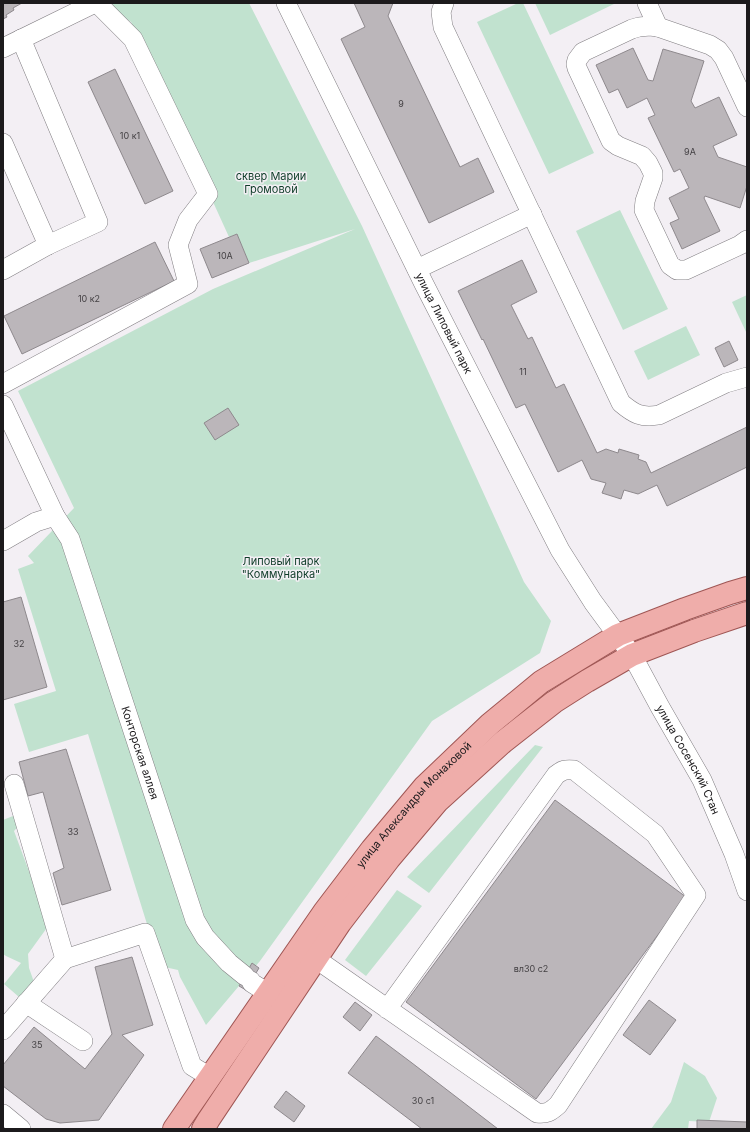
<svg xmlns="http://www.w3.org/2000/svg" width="750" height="1132" viewBox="0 0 750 1132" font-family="Inter,sans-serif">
  <rect width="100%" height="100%" fill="#f3eff4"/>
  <!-- green -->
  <path fill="#c1e2cf" d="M112 3H249L362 226 524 582 551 621 540 653 432 721 260 961 206 1025 180 977 178 970 160 966 88 734 29 752 14 704 56 691 18 569 34 563 28 556 74 508 18 391 213 289 355 229 249 263 237 234 229 237 131 22 117 13Z
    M518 3H523L594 153 549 174 477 22Z
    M535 3H616L550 35Z
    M620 210 668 309 623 330 576 231Z
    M747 295V334L732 302Z
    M686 326 700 355 648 380 634 351Z
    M535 745 543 747 429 893 407 877Z
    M23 812 24 820 14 831 49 925 28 954 29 968 34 982 19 997 4 984 21 963 6 956 3 954V820Z
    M397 890 422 906 366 976 345 960Z
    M684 1062 705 1076 717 1098 709 1122 689 1121 688 1129H651L671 1102Z"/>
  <!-- building -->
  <path fill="#bbb6ba" stroke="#8e898d" d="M3 3H22L13 8 14 10 6 15 7 17 3 19Z
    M354 3H393L388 16 460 167 478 158 494 192 429 223 341 39 365 27Z
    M633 48 648 80 653 81 663 49 704 61 691 101 695 108 719 97 737 135 713 146 718 157 747 167V186L740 208 705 196 704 198 720 231 682 249 670 223 679 219 669 198 689 188 680 169 674 172 648 118 655 115 647 98 627 108 618 89 609 93 596 65Z
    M115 69 173 191 145 204 88 82Z
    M237 234 249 263 212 278 200 249Z
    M155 242 174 281 22 354 4 316Z
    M522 260 537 292 511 305 528 339 532 337 556 388 564 384 597 453 606 449 618 453 619 449 639 455 638 459 646 462 651 473 747 427V467L667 506 657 485 638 494 624 490 621 499 602 493 606 483 591 479 582 460 558 472 525 404 516 408 483 339 482 340 458 291Z
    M729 341 738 360 724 367 715 348Z
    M228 408 239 425 215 440 204 423Z
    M21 597 47 687 3 700V602Z
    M66 749 111 890 62 905 53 873 64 868 43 792 28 796 19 762Z
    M555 800 686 897 536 1099 406 1002Z
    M132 957 153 1025 122 1035 144 1055 99 1120 60 1123 46 1119 3 1086V1065L34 1027 85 1069 112 1034 95 967Z
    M252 963 259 968 246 990 239 986Z
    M649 1000 676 1020 650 1055 623 1035Z
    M355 1002 372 1015 360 1031 343 1017Z
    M376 1036 412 1063 498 1129H422L348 1073Z
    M286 1091 305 1106 294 1122 274 1107Z
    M697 1120 747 1122V1129H697Z"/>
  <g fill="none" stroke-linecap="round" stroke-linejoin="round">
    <defs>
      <g id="minor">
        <path id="s1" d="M286 3 424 284 560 550 593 602 632 655 660 707 702 780 734 854 747 891"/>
        <path d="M444 3 441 12 443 27 621 403C634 414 641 418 659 415L726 383 747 377"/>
        <path d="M647 3 658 27"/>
        <path d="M3 48 95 3"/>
        <path d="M747 107 724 58 718 50 710 45 658 27 650 26 639 27 632 29 583 52 577 60 576 64 577 68 611 141 618 146 642 156 648 163 653 173V178L645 201 644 210 670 265 677 270H686L740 245 747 240"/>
        <path d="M3 143 48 245"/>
        <path d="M417 269 532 214"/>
        <path d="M3 270 48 245 98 222 21 39"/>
        <path d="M3 384 188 284 178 245 188 220 208 194 133 39 97 3"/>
        <path id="s2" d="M3 405 55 516 70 539 195 920 205 937 229 963 245 976"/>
        <path d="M3 541 36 522 55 516"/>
        <path d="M14 784 65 959"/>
        <path d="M316 959 329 968 537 1113C547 1114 550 1112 558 1105L696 895 655 834 574 770C566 769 562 770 556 775L387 1009"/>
        <path d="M251 981 252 983 268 993 281 1000"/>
        <path d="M26 1003 83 1041"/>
        <path d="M3 1030 65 959 145 933 192 1066 210 1077"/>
        <path d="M3 1114 21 1129"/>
      </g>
      <g id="major">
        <path id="s3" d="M174 1129 324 912 372 849 424 787 490 724 541 682 618 635 685 609 730 593 747 588"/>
        <path d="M203 1129 209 1119 340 923 389 859 438 801 503 742 554 702 587 681 632 655 694 631 747 613"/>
      </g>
    </defs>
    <!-- minor casing -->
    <use href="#minor" stroke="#817e82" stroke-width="20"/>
    <!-- major casing -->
    <use href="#major" stroke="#9f5654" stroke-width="24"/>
    <!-- minor -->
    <use href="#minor" stroke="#fff" stroke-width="19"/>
    <!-- major -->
    <use href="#major" stroke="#efadaa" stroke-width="22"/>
  </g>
  <g text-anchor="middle" stroke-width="3" stroke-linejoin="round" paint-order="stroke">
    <!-- number labels -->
    <g font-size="9" fill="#444144">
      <text x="401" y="107">9</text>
      <text x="130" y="139">10 к1</text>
      <text x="690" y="155">9А</text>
      <text x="225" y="259">10А</text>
      <text x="89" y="302">10 к2</text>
      <text x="523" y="375">11</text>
      <text x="19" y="647">32</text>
      <text x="73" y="835">33</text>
      <text x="531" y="972">вл30 с2</text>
      <text x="37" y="1048">35</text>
      <text x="423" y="1104">30 с1</text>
    </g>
    <!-- park labels -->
    <g font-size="11" fill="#0f3d29" stroke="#f3eff4">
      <text x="271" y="180">сквер Марии<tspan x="271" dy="13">Громовой</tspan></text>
      <text x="281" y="565">Липовый парк<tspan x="281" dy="13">"Коммунарка"</tspan></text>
    </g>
    <!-- street labels -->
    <g font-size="11" fill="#1c1a1c" stroke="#f3eff4">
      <text dy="4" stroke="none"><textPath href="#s1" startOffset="357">улица Липовый парк</textPath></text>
      <text dy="4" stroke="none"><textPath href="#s2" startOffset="375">Конторская аллея</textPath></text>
      <text dy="4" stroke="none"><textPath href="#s1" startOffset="858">улица Сосенский Стан</textPath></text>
      <text dy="4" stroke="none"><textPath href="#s3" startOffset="404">улица Александры Монаховой</textPath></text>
    </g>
  </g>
  <!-- border -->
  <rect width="750" height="1132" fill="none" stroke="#1c1a1c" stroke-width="8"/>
</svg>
